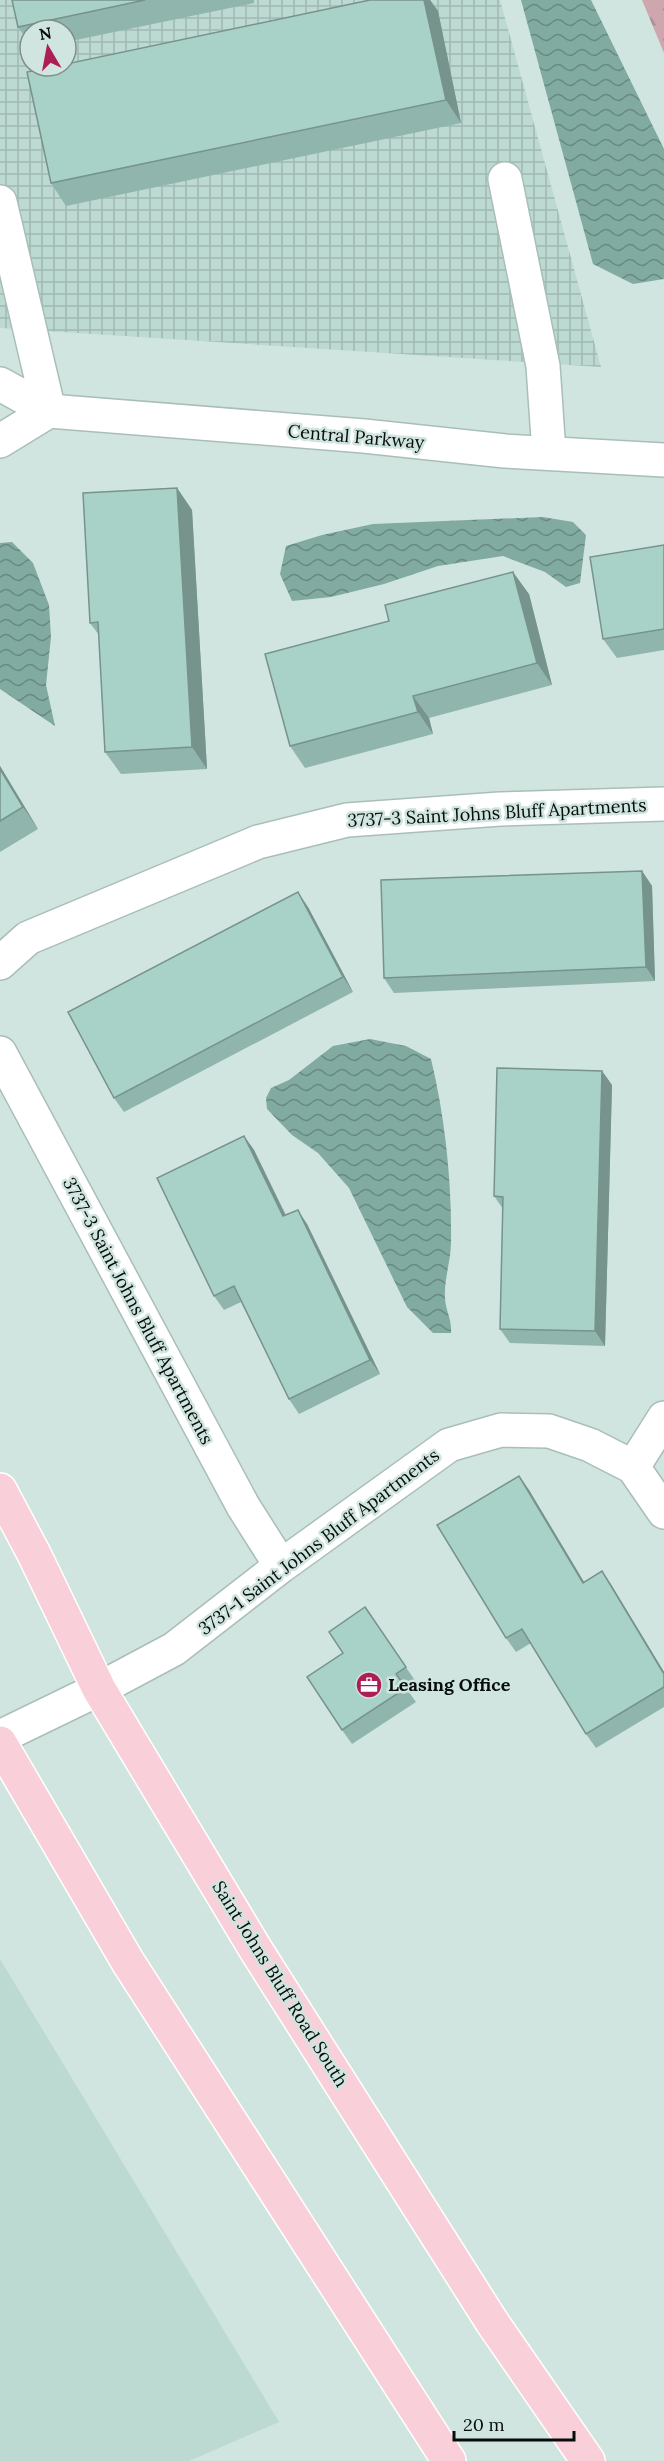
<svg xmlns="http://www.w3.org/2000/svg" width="664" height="2461" viewBox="0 0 664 2461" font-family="Lora,serif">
  <defs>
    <pattern id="industrial-grid" width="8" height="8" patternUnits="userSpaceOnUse" patternTransform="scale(1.5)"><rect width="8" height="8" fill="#bcd9d2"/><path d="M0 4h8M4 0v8" fill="none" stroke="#a0b9b3"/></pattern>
    <pattern id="forest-firs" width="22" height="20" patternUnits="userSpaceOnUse" patternTransform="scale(1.5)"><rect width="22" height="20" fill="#cda6ae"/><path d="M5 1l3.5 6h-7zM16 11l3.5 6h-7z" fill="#af8e94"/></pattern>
    <pattern id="water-waves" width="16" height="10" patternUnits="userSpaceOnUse" patternTransform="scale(1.5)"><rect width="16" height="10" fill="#81aaa0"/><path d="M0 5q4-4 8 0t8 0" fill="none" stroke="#688981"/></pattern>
  </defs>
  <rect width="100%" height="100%" fill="#d0e5df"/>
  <!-- built -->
  <path fill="#bcd9d2" d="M0 1959 279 2422 189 2461H0Z"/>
  <!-- industrial -->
  <path fill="url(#industrial-grid)" fill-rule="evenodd" d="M0 0H500L601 367 0 328ZM30 30H66V66H30Z"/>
  <!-- forest -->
  <path fill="url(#forest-firs)" d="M642 0H664V53Z"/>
  <!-- water -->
  <path fill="url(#water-waves)" d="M521 0H591L664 149V279L633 284 593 264Z
    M543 517 573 522 586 535 580 583 566 587 545 572 503 556 438 566 384 584 331 597 292 601 280 574 286 546 322 535 373 524Z
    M12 542 33 563 49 605 51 637 46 685 55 726 0 689V543Z
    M370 1039 406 1046 431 1059C445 1117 452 1182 451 1242 451 1261 444 1279 445 1297 445 1310 452 1318 451 1333H433L407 1307 349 1188 318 1153 292 1135 267 1109 266 1098 271 1088 289 1080 333 1046Z"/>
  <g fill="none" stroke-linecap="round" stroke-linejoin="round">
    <defs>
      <path id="minor" d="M505 179 543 366 549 453
        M0 202 49 411
        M0 384 49 411 364 436 505 451 664 460
        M0 441 49 411
        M0 963 28 938 258 842 347 820 500 809 664 804
        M0 1053 243 1506 281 1566
        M633 1467 664 1418
        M0 1737 99 1689 174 1649 281 1566 449 1445 501 1430 549 1431 590 1445 633 1467 664 1512"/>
      <path id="major" d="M0 1490 34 1554 99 1689 256 1950 492 2322 588 2461
        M0 1743 128 1962 449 2461"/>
    </defs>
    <!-- minor casing -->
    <use href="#minor" stroke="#aabeb9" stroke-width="36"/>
    <!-- major casing -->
    <use href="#major" stroke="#fff" stroke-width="36"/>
    <!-- minor -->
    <use href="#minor" stroke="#fff" stroke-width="33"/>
    <!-- major -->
    <use href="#major" stroke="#f9d0d9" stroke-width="33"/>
  </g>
  <!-- wall -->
  <path fill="#90b5ac" d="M12 0H254V3L66 42V30H30V44L18 27Z
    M370 0H430L438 11 461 123 66 206 51 183Z
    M177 488 192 510 207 769 121 774 105 752 99 635 90 623Z
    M664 545V650L617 658 603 639Z
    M529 594 552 685 429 718 433 734 305 768 290 746Z
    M0 766 38 829 0 852Z
    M642 871 652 886 655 981 394 993 384 978Z
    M308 907 353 992 124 1112 114 1098Z
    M602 1071 612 1085 605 1346 510 1343 500 1329 503 1209 494 1196Z
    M244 1136 254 1150 286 1215 307 1224 380 1374 299 1414 289 1399 241 1302 224 1310 214 1296Z
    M519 1476 529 1490 584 1582 602 1571 612 1586 664 1672V1707L596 1748 586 1734 531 1643 516 1652 506 1638Z
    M365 1607 416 1682 406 1688 416 1702 352 1744 342 1730Z"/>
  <!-- shaded-wall -->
  <path fill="#76938c" d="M424 0H430L438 11 461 123 446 100Z
    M177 488 192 510 207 769 192 747Z
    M513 572 529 594 552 685 537 663Z
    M413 696 429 718 433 734 418 712Z
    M0 766 38 829 23 807 0 769Z
    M642 871 652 886 655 981 646 967Z
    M298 892 308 907 353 992 343 977Z
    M602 1071 612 1085 605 1346 595 1331Z
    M244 1136 254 1150 293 1231 283 1216Z
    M298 1210 307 1224 380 1374 370 1360Z
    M519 1476 529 1490 593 1597 583 1583Z
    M602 1571 612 1586 664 1672V1674Z"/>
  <!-- building -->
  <path fill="#a8d2c8" stroke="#76938c" stroke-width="1.5" d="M12 0H145L18 27Z
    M370 0H424L446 100 51 183 27 72 57 66H66V64Z
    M177 488 192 747 105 752 98 622 90 623 83 493Z
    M664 545V629L603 639 590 557Z
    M513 572 537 663 413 696 418 712 290 746 265 654 389 621 385 605Z
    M0 769 23 807 0 821Z
    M642 871 646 967 384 978 381 880Z
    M298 892 343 977 114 1098 68 1012Z
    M497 1068 602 1071 595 1331 500 1329 503 1197 494 1196Z
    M244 1136 283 1216 298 1210 370 1360 289 1399 234 1286 214 1296 157 1178Z
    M519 1476 583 1583 602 1571 664 1674V1687L586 1734 522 1629 506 1638 437 1525Z
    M365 1607 406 1667 396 1674 406 1688 342 1730 307 1677 343 1653 329 1632Z"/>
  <!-- icons -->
  <defs>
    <symbol id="office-disc" viewBox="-11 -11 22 22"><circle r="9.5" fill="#ad1e55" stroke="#d0e5df"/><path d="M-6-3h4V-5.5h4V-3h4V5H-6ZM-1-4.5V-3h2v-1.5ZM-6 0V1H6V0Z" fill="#fff"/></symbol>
  </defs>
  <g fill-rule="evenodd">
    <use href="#office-disc" x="354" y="1670" width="30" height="30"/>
  </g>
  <g text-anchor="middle" stroke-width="5" stroke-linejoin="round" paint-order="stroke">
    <!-- street labels -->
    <g font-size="18" fill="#060d0b" stroke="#d0e5df">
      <text transform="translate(356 437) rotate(5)" y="6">Central Parkway</text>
      <text transform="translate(497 813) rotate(-3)" y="6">3737-3 Saint Johns Bluff Apartments</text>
      <text transform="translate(138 1311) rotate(62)" y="6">3737-3 Saint Johns Bluff Apartments</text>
      <text transform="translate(319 1542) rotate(-37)" y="6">3737-1 Saint Johns Bluff Apartments</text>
      <text transform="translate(280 1984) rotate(58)" y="6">Saint Johns Bluff Road South</text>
    </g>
    <!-- poi labels -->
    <g font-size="18" font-weight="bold" fill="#060d0b" stroke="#d0e5df" text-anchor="start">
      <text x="388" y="1691">Leasing Office</text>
    </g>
  </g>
  <!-- north arrow -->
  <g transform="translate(48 48) rotate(350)"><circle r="28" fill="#d0e5df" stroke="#7f8f8a" stroke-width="1.5"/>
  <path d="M0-4.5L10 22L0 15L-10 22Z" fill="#ad1e55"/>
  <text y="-9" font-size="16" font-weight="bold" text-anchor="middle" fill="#060d0b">N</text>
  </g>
  <!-- scale -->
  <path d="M454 2431v9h120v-9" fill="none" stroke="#060d0b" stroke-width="3"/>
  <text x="463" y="2431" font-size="18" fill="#060d0b" stroke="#d0e5df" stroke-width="4.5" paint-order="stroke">20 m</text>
</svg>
